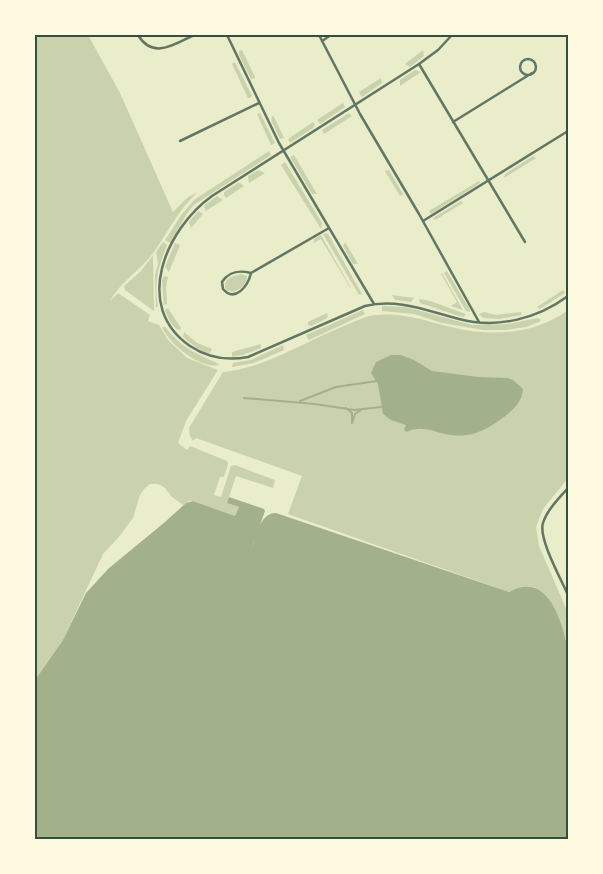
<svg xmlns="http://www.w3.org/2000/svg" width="603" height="874" viewBox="0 0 603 874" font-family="'Alegreya Sans',sans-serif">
  <rect width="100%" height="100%" fill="#e9edc9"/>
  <!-- green -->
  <path fill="#cad2ad" d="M35 35H88L120 93 173 212 188 197 197 193C178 210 168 232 154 252 141 270 120 282 110 301L118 293 150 315 148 321 159 325 168 340 187 358 218 370 186 421 178 443 187 450 190 446 227 461 228 464 224 477H220L214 495 221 497 231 466 235 465 275 480 273 488 236 476 227 503 239 507 235 516 193 501H189L183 505 172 497 164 487 158 484H150L144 489 140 495 133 518 118 538 103 554 63 640 35 680Z
    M242 50 255 77V78L251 79 239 55V51Z
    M423 50 424 56 410 67 405 64Z
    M235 62 252 96 250 98H248L232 64Z
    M415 70 421 72 400 86V80Z
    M381 78 382 83 362 97 359 92Z
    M343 103 345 107 320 124 317 120Z
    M260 113 275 143 271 145 257 114Z
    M349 113 352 116 324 134 322 130Z
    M273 115 284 138 280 139 271 120Z
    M313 122 315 125 313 128 290 143 288 139Z
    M269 151 271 155 194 205 188 212 170 243 165 240 182 214 194 200Z
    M294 155 317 194H312L290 157Z
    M533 156 536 158 504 178 505 174Z
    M285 162 322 223 321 229 281 165Z
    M258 170 265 173 249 183 248 176Z
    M389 170 403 194 400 196 385 171Z
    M479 181 480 183 431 214 429 211Z
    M238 183H240L244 186 226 198 224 195V192Z
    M217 196 223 200 206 211 204 207 205 205Z
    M461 201 463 203 435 220 433 218Z
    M198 211 203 214 191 228 189 222Z
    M324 233 328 234 362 294 359 295 323 234Z
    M321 235 351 288V289L321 239 314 243V239Z
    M163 242 167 245C158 269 154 280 158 307H156L155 275 158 264 156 252Z
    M345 242 358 264H353L343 246Z
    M175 243 180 245 169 272 165 267Z
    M153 255 154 311 125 290 124 286 141 271Z
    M447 271 469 308 470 312 466 311 444 273Z
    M442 273 463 310 451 306 457 302 441 274Z
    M241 274 247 276C247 284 241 289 233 292L226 290C222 279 232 276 241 274Z
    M164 276 168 277 166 287 167 304 164 305 162 281Z
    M563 290 565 293 540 309 537 307Z
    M392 295 414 298 411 302 395 300Z
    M419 299 430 301 466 314 464 317 459 316 420 303Z
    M382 306 406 307 472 325 508 324 538 318 541 320 539 322 526 327 507 330H483L442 323 414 314 382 311Z
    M168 308 181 328 180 330C172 329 168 317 165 310Z
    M363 310 365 314 309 340 306 335Z
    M568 310V478L543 509 536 527 539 546 568 613V646C559 620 548 569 509 592L288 514 302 476 196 438 193 441 190 436 189 428 223 372C263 369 306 341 344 326 354 322 365 316 376 315 402 312 426 321 451 327 491 337 534 335 568 310Z
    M484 312 496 315 521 312 522 315 499 319 483 318 479 314Z
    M327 313 328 316 326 319 311 326 308 325V322Z
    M162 327H165C184 349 193 352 219 364V365C200 369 169 344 162 327Z
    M184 332 197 343 212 349 209 354 197 348 183 337Z
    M261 344V348L243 355 232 357V352Z
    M283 345 284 350 254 363 232 367 233 363 251 360Z"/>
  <!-- water -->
  <path fill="#a3b18a" d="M391 355H401L414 360 432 371 478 377 508 378 513 380 523 389C522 402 514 409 504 417 488 429 472 438 451 435 434 433 424 424 406 432L404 429 406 425 391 420 383 414 378 384 371 373 376 362Z
    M229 497 264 509 265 511 252 548C257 537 259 513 276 513L509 592C546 571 560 616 567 645 571 659 568 686 568 702 568 747 568 793 568 839H35V680L63 640 86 593 108 569 165 522 186 503 193 501 235 516 239 507 227 503Z"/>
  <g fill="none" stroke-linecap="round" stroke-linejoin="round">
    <!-- stream -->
    <path stroke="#a3b18a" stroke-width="2" d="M244 398 315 404 354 410 381 407
      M300 401 336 387 377 381
      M346 408 352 413V423L355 414 361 410"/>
    <!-- minor -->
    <path stroke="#617663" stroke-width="2.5" d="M138 35C153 60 175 44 194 35
      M227 35 279 143 374 304
      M319 35 360 114 419 214 479 322
      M452 35 438 50 419 64 212 196C166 229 132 306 190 346 208 358 227 361 248 357L365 306C398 298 427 311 459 319 497 329 537 319 568 296
      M322 41 331 35
      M520 67a8 8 0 1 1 16 0a8 8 0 1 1-16 0Z
      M419 64 525 242
      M453 122 532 73
      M180 141 259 103
      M423 221 568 131
      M251 273C239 270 229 271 222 282L223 289C235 303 248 286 251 273L329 228
      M568 488C559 498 547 510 543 523 538 538 561 579 568 595"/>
  </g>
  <!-- border -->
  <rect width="603" height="874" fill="none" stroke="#fefae0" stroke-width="72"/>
  <rect x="36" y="36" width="531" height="802" fill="none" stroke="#344e41" stroke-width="2"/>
</svg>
